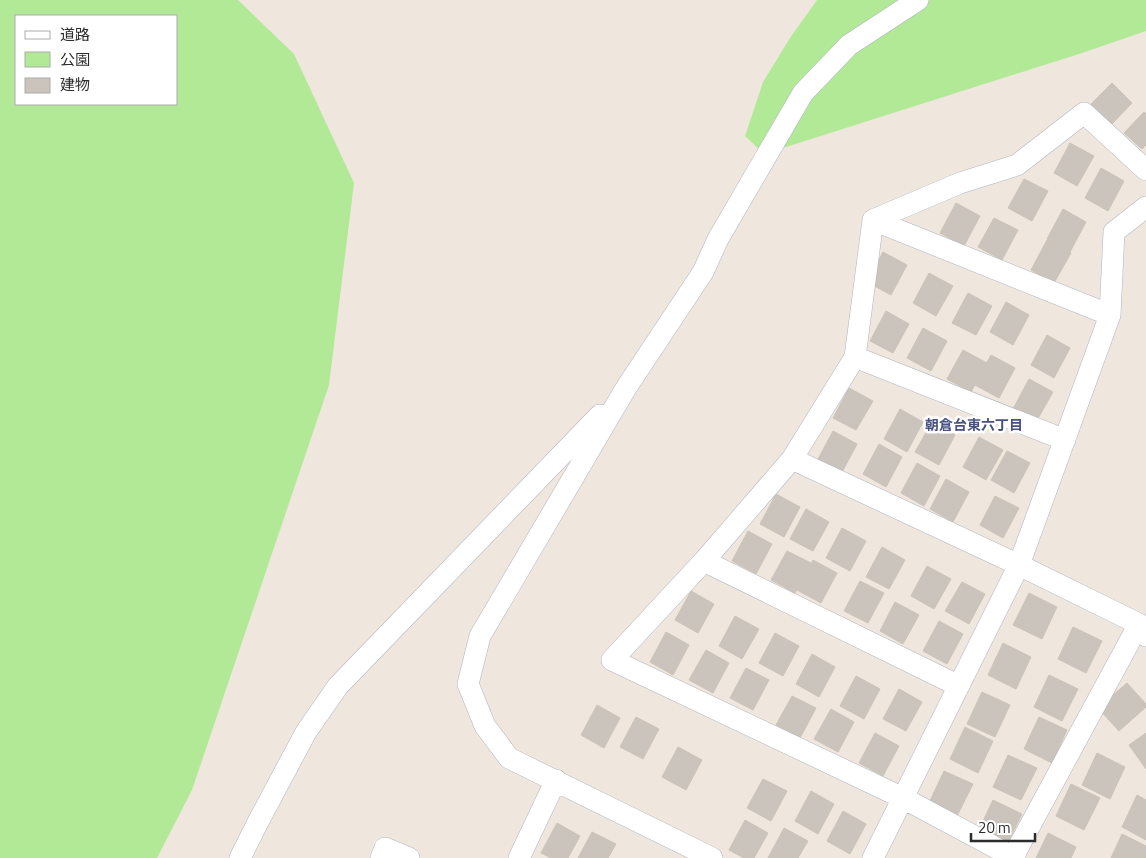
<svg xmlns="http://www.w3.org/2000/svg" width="1146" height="858" viewBox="0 0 1146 858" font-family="'Titillium Web','Noto Sans JP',sans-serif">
  <rect width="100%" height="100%" fill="#efe7dd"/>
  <!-- green -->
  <path fill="#b1e996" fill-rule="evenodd" d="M0 0H238L294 54 354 183 329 385 192 790 157 858H0ZM176 16V104H16V16Z
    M817 0H1146V31L1082 53 764 154 745 136 763 82 790 38Z"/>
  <!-- building -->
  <path fill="#cac4bd" stroke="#cac4b7" d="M1112 83 1132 103 1110 126 1089 106Z
    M1144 112 1146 114V145L1142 149 1124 133Z
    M1070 143 1094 156 1077 186 1054 173Z
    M1101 168 1124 181 1108 211 1085 198Z
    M1024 179 1048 191 1032 221 1008 208Z
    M956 203 980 216 964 246 940 233Z
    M1063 209 1086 222 1070 252 1047 239Z
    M994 218 1018 230 1002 260 978 247Z
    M1047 240 1071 253 1054 283 1031 270Z
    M883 252 907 265 891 295 867 282Z
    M929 273 953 286 936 316 913 303Z
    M968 293 992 306 976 335 952 323Z
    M1006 302 1029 315 1013 345 990 332Z
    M886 311 909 324 893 353 870 341Z
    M923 328 947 341 931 371 907 358Z
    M1047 335 1070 348 1054 378 1031 365Z
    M963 350 987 363 971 392 947 379Z
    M991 355 1015 368 999 398 975 385Z
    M1029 379 1053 392 1036 422 1013 409Z
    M849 388 873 401 856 430 833 418Z
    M900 409 923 422 907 452 884 439Z
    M932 422 955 435 939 465 915 452Z
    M833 431 857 444 841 474 817 461Z
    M979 437 1003 450 986 480 963 467Z
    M879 444 902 457 886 487 863 474Z
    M1007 451 1030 463 1014 493 991 480Z
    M917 463 940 476 924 506 901 493Z
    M946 479 969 492 953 522 930 509Z
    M776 494 800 507 784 537 760 524Z
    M995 496 1019 508 1003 538 980 525Z
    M806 509 829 522 813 551 790 539Z
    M842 528 866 541 850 571 826 558Z
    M748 531 772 544 756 574 732 561Z
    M882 547 905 560 889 589 866 577Z
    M787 551 811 563 795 593 771 580Z
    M813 560 837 573 821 603 797 590Z
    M927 566 951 579 934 609 911 596Z
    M860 581 884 593 868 623 844 611Z
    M962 582 985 594 969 624 945 611Z
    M691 591 714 604 698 633 675 620Z
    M1029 593 1057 607 1042 639 1013 625Z
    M895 602 919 615 903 644 880 631Z
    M735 616 759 629 742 659 719 646Z
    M939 621 963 634 947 664 923 651Z
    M1073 627 1102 641 1086 673 1058 659Z
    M666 632 689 645 673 675 650 662Z
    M775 633 799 646 783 676 759 663Z
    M1003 643 1031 657 1016 689 988 675Z
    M706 650 729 663 713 693 689 680Z
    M812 654 835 667 819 697 796 684Z
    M746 668 769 680 753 710 730 698Z
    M1049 675 1078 689 1062 721 1034 707Z
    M856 676 880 689 864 719 840 706Z
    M1127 683 1146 704V707L1119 731 1098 708Z
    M899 689 922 702 906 731 883 719Z
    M982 692 1010 705 995 737 967 724Z
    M792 696 816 708 800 738 776 725Z
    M597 705 620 718 604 748 581 735Z
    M831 709 854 722 838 752 814 739Z
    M636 717 659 729 643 759 620 747Z
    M1039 717 1067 730 1052 763 1024 749Z
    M965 727 993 741 978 773 950 759Z
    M875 733 899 746 883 776 859 763Z
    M1146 733V769L1129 745Z
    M678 747 702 760 686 790 662 777Z
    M1097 753 1125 767 1110 799 1082 785Z
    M1008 755 1037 768 1021 800 993 787Z
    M944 771 973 784 957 816 929 803Z
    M763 779 787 791 771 821 747 808Z
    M1071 784 1100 798 1084 830 1056 816Z
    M811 791 834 804 818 834 795 821Z
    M1137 795 1146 800V840L1122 827Z
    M993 800 1022 814 1006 846 978 832Z
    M843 811 866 824 850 854 827 841Z
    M745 820 768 833 754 858H744L729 850Z
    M557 823 580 836 568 858H551L541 853Z
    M784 828 808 841 798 858H768Z
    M592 832 616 844 608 858H578Z
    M1048 833 1076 847 1071 858H1036Z
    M1122 834 1146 846V858H1111Z"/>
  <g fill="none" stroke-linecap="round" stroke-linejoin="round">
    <defs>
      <path id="minor" d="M873 220 855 357 792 459 704 561 612 660 903 798 1015 858
        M873 220 960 183 1017 165 1084 113 1146 170
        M873 220 1110 315
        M855 357 1065 440
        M792 459 1019 565 1139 624 1146 636
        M704 561 959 686
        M1013 857 1139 624
        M240 858 258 822 306 732 338 686 600 415
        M381 858 385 848 409 858
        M519 858 556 780
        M712 858 509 758 485 726 468 684 480 636 626 388 703 272 718 239 803 93 849 45 918 0
        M873 858 1019 565 1110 315 1114 232 1146 207"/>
    </defs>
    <!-- minor casing -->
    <use href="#minor" stroke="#b1b4c0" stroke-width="22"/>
    <!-- minor -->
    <use href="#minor" stroke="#fff" stroke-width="21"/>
  </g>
  <g text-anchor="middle" stroke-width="5" stroke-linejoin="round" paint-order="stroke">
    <!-- neighbourhood labels -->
    <g font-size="14" font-weight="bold" fill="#485280" stroke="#fff">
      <text x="974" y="430">朝倉台東六丁目</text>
    </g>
  </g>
  <!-- legend -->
  <rect x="15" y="15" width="162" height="90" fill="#ffffff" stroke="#ababab"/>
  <rect x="25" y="31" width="25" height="8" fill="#ffffff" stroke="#ababab"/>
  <text x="60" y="40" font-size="15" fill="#2c2c2c">道路</text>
  <rect x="25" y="52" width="25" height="15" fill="#b1e996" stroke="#ababab"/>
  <text x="60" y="65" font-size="15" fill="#2c2c2c">公園</text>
  <rect x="25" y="78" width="25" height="15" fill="#cac4bd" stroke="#ababab"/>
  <text x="60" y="90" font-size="15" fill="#2c2c2c">建物</text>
  <!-- scale -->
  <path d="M971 833v8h64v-8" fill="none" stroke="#2c2c2c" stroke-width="2.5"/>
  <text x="978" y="833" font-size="15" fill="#2c2c2c" stroke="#ffffff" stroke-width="4" paint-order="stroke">20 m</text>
</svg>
